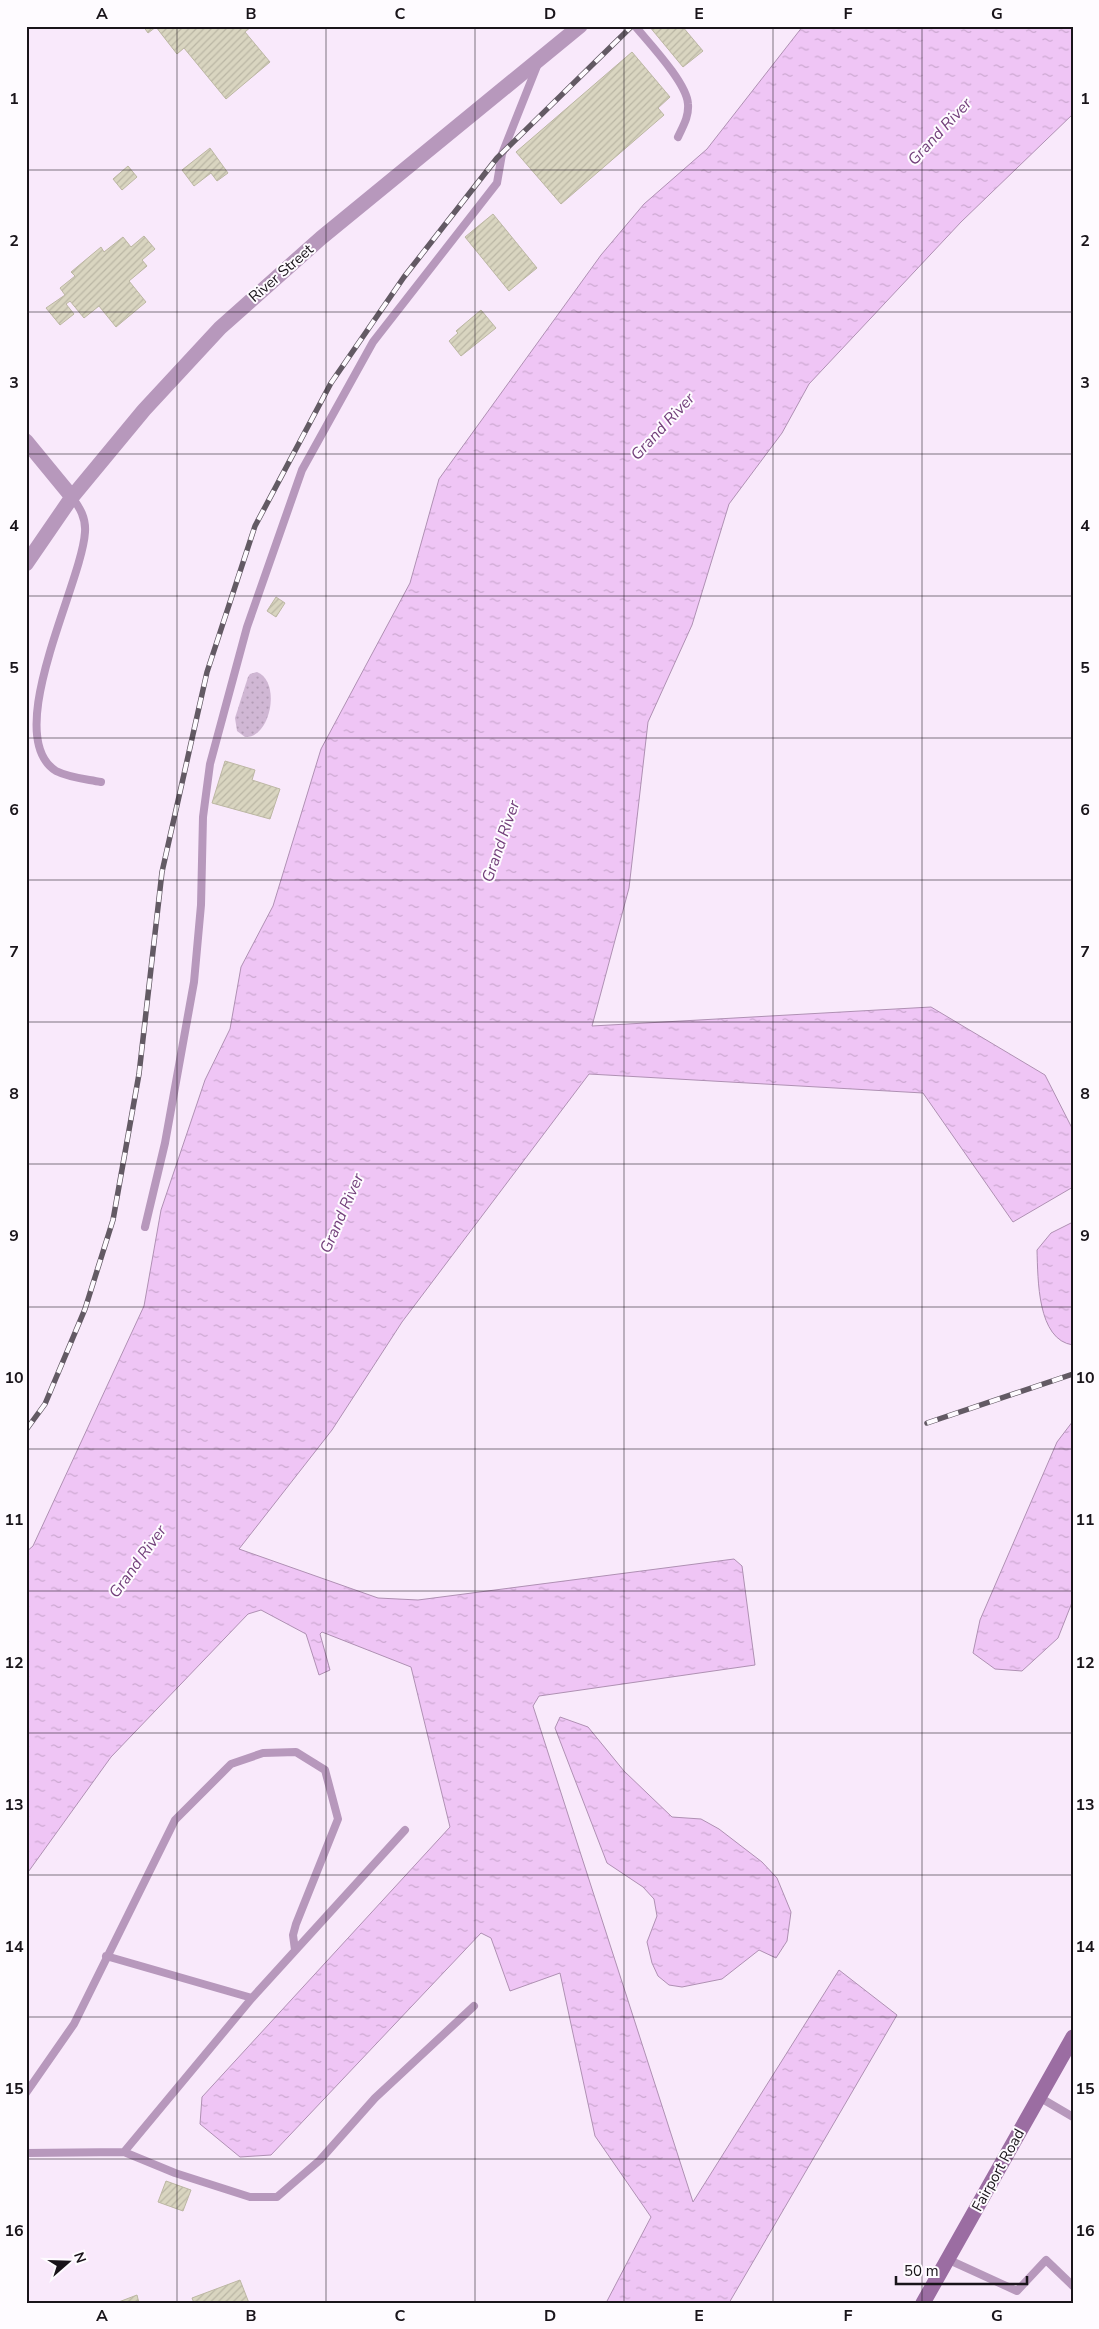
<svg xmlns="http://www.w3.org/2000/svg" width="1099" height="2329" viewBox="0 0 1099 2329" font-family="'Nunito Sans',sans-serif">
  <defs>
    <pattern id="grass-dots" width="8" height="8" patternUnits="userSpaceOnUse" patternTransform="scale(1.25)"><rect width="8" height="8" fill="#d0b7d4"/><path d="M2 2h.1M6 6h.1" fill="none" stroke="#b29cb5" stroke-width="1.8" stroke-linecap="round"/></pattern>
    <pattern id="water-ripples" width="26" height="14" patternUnits="userSpaceOnUse" patternTransform="scale(1.25)"><rect width="26" height="14" fill="#efc5f5"/><path d="M2 4q2-2 4 0t4 0M15 11q2-2 4 0t4 0" fill="none" stroke="#cca8d1"/></pattern>
    <pattern id="building-hatch" width="6" height="6" patternUnits="userSpaceOnUse" patternTransform="scale(1.25)"><rect width="6" height="6" fill="#d9d5c0"/><path d="M-1 1l2-2M0 6l6-6M5 7l2-2" fill="none" stroke="#bab6a4"/></pattern>
  </defs>
  <rect width="100%" height="100%" fill="#f9e9fb"/>
  <!-- grass -->
  <path fill="url(#grass-dots)" d="M257 672C282 682 270 739 245 737L237 731 235 718 248 677 250 674Z"/>
  <!-- water -->
  <path fill="url(#water-ripples)" stroke="#af90b3" d="M803 26H1073V114L961 222 809 384 782 433 729 504 692 625 648 722 629 888 592 1026 931 1007 1045 1075 1073 1130V1187L1013 1222 923 1093 589 1074 402 1322 332 1430 239 1549 378 1598 418 1600 734 1559 742 1566 755 1665 539 1696 533 1706 693 2202 839 1970 897 2015 729 2303H606L651 2217 595 2136 560 1973 510 1991 491 1938 481 1933 271 2155 240 2157 200 2124 202 2097 450 1827 411 1667 322 1632 320 1634 330 1670 319 1675 306 1634 261 1610 248 1614 111 1757 26 1875V1552L33 1546 144 1306 161 1210 205 1080 230 1029 241 967 273 906 321 749 410 583 439 479 601 255 644 204 707 149Z
    M1073 1222V1345C1037 1340 1038 1279 1037 1250L1051 1233Z
    M1073 1421V1600L1058 1638 1022 1671 995 1669 973 1653 980 1620 1057 1442Z
    M560 1717 588 1727 624 1771 672 1817 701 1819 719 1829 762 1862 777 1878 791 1912 787 1941 776 1958 759 1950 722 1979 682 1987 669 1985 658 1976 652 1963 647 1942 657 1916 654 1899 643 1887 607 1863 555 1728Z"/>
  <!-- building -->
  <path fill="url(#building-hatch)" stroke="#bcb7a3" d="M143 26H252L245 32 270 62 226 99 184 48 177 54 156 27 148 33Z
    M649 26H682L703 51 683 67Z
    M632 52 670 97 658 108 664 115 561 204 516 152Z
    M210 148 228 173 217 181 211 173 194 186 182 170Z
    M128 166 137 177 122 190 113 179Z
    M493 214 537 268 509 291 465 237Z
    M144 236 155 249 142 260 147 266 129 281 146 302 116 327 99 306 84 318 70 301 66 304 74 314 60 325 46 308 65 295 60 288 75 276 71 272 101 247 104 252 123 237 131 247Z
    M481 310 496 328 461 356 449 341 458 333 456 331Z
    M276 597 285 603 276 617 267 611Z
    M225 761 255 770 252 780 280 789 270 819 212 803Z
    M166 2181 191 2190 183 2211 158 2202Z
    M240 2280 249 2303H194L192 2298Z
    M137 2295 139 2303H116Z"/>
  <g fill="none" stroke-linecap="round" stroke-linejoin="round">
    <!-- lane -->
    <path stroke="#b798bc" stroke-width="8" d="M635 26C649 43 687 83 688 104 689 117 683 126 678 137
      M72 497C80 508 86 518 85 532 82 584 0 735 56 771 70 778 86 779 101 782
      M145 1227 165 1143 194 982 201 905 203 817 210 764 247 627 302 470 373 342 497 183 502 154 537 66
      M106 1956 252 1998
      M26 2093 74 2024 175 1820 231 1764 263 1753 296 1752 325 1770 338 1819 296 1924 293 1935 295 1950
      M1039 2097 1073 2117
      M124 2152 252 1998 405 1830
      M26 2153 124 2152 175 2173 250 2197H277L320 2160 375 2098 474 2006
      M947 2259 1017 2291 1046 2260 1073 2286"/>
    <!-- street -->
    <path stroke="#b798bc" stroke-width="15" d="M26 441 72 497
      M26 564 72 497 144 410 220 328 321 238 580 26"/>
    <!-- secondary -->
    <path stroke="#9b6da2" stroke-width="15" d="M923 2303 1073 2037"/>
    <defs>
      <path id="rail" d="M927 1423 1073 1374
        M26 1430 45 1404 85 1309 113 1220 139 1074 162 872 207 672 255 526 331 383 404 277 497 158 632 26"/>
    </defs>
    <!-- rail casing -->
    <use href="#rail" stroke="#635a64" stroke-width="5.5"/>
    <!-- rail -->
    <use href="#rail" stroke="#fefbff" stroke-width="4" stroke-dasharray="11" stroke-linecap="butt"/>
  </g>
  <!-- grid -->
  <path fill="none" stroke="#19141a" stroke-width="1" stroke-opacity="0.55" d="M177 26V2303M326 26V2303M475 26V2303M624 26V2303M773 26V2303M922 26V2303M26 170H1073M26 312H1073M26 454H1073M26 596H1073M26 738H1073M26 880H1073M26 1022H1073M26 1164H1073M26 1307H1073M26 1449H1073M26 1591H1073M26 1733H1073M26 1875H1073M26 2017H1073M26 2159H1073"/>
  <g text-anchor="middle" stroke-width="4" stroke-linejoin="round" paint-order="stroke">
    <!-- street labels -->
    <g font-size="15" fill="#19141a" stroke="#fefbff">
      <text transform="translate(281 273) rotate(-41)" y="5">River Street</text>
      <text transform="translate(998 2170) rotate(-61)" y="5">Fairport Road</text>
    </g>
    <!-- water labels -->
    <g font-size="16" font-style="italic" fill="#73407b" stroke="#fefbff">
      <text transform="translate(939 131) rotate(-47)" y="6">Grand River</text>
      <text transform="translate(662 426) rotate(-47)" y="6">Grand River</text>
      <text transform="translate(500 841) rotate(-71)" y="6">Grand River</text>
      <text transform="translate(341 1213) rotate(-66)" y="6">Grand River</text>
      <text transform="translate(137 1561) rotate(-54)" y="6">Grand River</text>
    </g>
  </g>
  <!-- border -->
  <rect width="1099" height="2329" fill="none" stroke="#fefbff" stroke-width="55"/>
  <!-- north arrow -->
  <g transform="translate(68 2262) rotate(70)" stroke="#fefbff" stroke-width="4" paint-order="stroke">
  <path d="M0-4L9 19L0 12L-9 19Z" fill="#19141a"/>
  <text y="-8" font-size="14" font-weight="bold" text-anchor="middle" fill="#19141a">N</text>
  </g>
  <!-- scale -->
  <path d="M896 2276v8h131v-8" fill="none" stroke="#19141a" stroke-width="2.5"/>
  <text x="904" y="2276" font-size="15" fill="#19141a" stroke="#fefbff" stroke-width="4" paint-order="stroke">50 m</text>
  <rect x="28" y="28" width="1044" height="2274" fill="none" stroke="#19141a" stroke-width="2"/>
  <g font-size="16" text-anchor="middle" font-weight="bold" fill="#19141a">
    <text x="102" y="19">A</text>
    <text x="251" y="19">B</text>
    <text x="400" y="19">C</text>
    <text x="550" y="19">D</text>
    <text x="699" y="19">E</text>
    <text x="848" y="19">F</text>
    <text x="997" y="19">G</text>
    <text x="14" y="104">1</text>
    <text x="1085" y="104">1</text>
    <text x="14" y="246">2</text>
    <text x="1085" y="246">2</text>
    <text x="14" y="388">3</text>
    <text x="1085" y="388">3</text>
    <text x="14" y="531">4</text>
    <text x="1085" y="531">4</text>
    <text x="14" y="673">5</text>
    <text x="1085" y="673">5</text>
    <text x="14" y="815">6</text>
    <text x="1085" y="815">6</text>
    <text x="14" y="957">7</text>
    <text x="1085" y="957">7</text>
    <text x="14" y="1099">8</text>
    <text x="1085" y="1099">8</text>
    <text x="14" y="1241">9</text>
    <text x="1085" y="1241">9</text>
    <text x="14" y="1383">10</text>
    <text x="1085" y="1383">10</text>
    <text x="14" y="1525">11</text>
    <text x="1085" y="1525">11</text>
    <text x="14" y="1668">12</text>
    <text x="1085" y="1668">12</text>
    <text x="14" y="1810">13</text>
    <text x="1085" y="1810">13</text>
    <text x="14" y="1952">14</text>
    <text x="1085" y="1952">14</text>
    <text x="14" y="2094">15</text>
    <text x="1085" y="2094">15</text>
    <text x="14" y="2236">16</text>
    <text x="1085" y="2236">16</text>
    <text x="102" y="2321">A</text>
    <text x="251" y="2321">B</text>
    <text x="400" y="2321">C</text>
    <text x="550" y="2321">D</text>
    <text x="699" y="2321">E</text>
    <text x="848" y="2321">F</text>
    <text x="997" y="2321">G</text>
  </g>
</svg>
